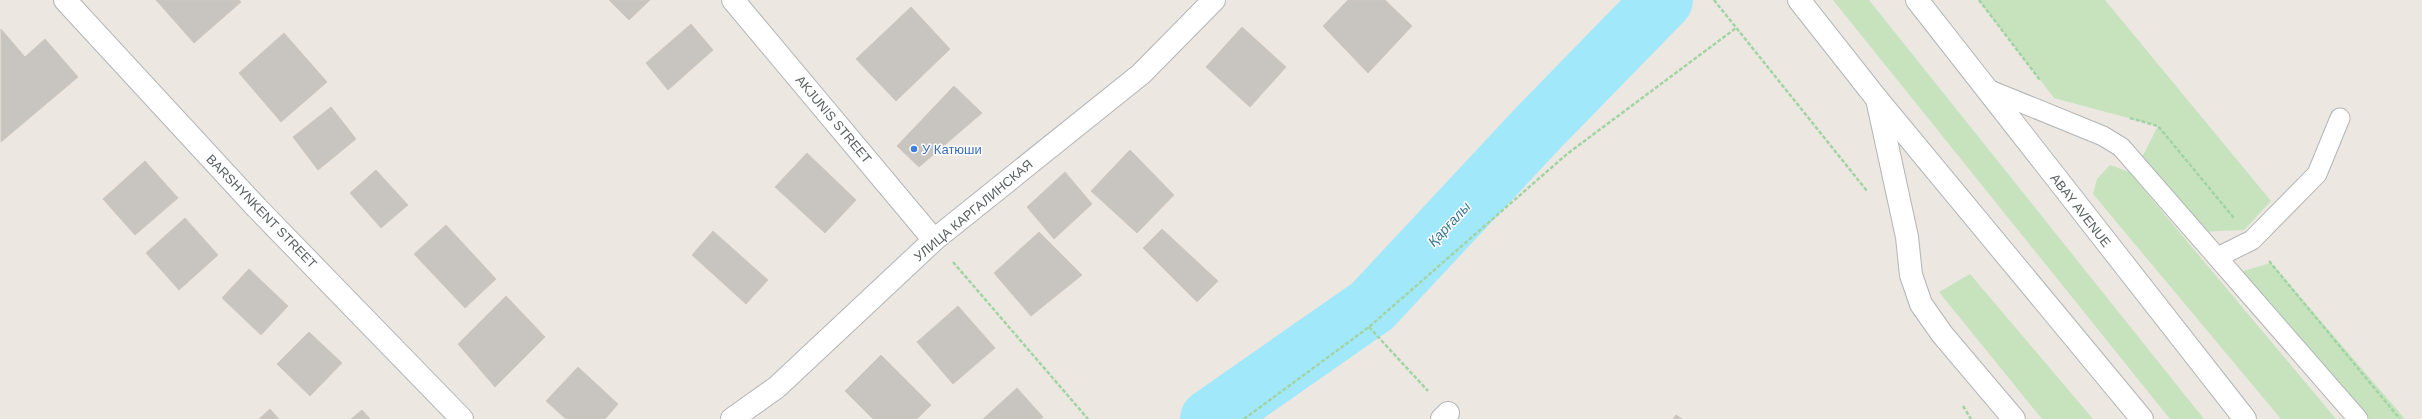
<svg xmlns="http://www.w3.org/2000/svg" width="2422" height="419" viewBox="0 0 2422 419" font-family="Helvetica,sans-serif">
  <rect width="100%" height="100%" fill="#ece7e1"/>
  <!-- green -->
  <path fill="#c6e3be" d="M1833 0H1869L2204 419H2170Z
    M1979 0H2105L2271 201 2244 230 2196 232 2138 165 2158 126 2054 98Z
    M2110 165 2129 172 2336 419H2281L2093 194 2097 179Z
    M2271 263 2405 419H2358L2233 274Z
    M1970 274 2093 419H2042L1939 292Z"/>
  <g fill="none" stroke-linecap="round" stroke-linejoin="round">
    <!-- river -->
    <path stroke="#a2e8fb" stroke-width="60" d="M1210 419 1372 306 1540 126 1663 0"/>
  </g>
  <!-- building -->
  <path fill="#c8c4c0" stroke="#d0c7bf" d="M156 0H239L241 2 194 43Z
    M609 0H650L629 20Z
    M1348 0H1385L1412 26 1368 73 1323 26Z
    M911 7 950 49 896 101 856 59Z
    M691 24 713 50 668 90 646 63Z
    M1242 27 1286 67 1250 107 1206 67Z
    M1 29 25 57 45 39 78 77 1 142Z
    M284 33 327 82 281 122 239 73Z
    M954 86 982 113 919 167 897 146Z
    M331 107 356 139 318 170 293 137Z
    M1130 150 1174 195 1137 233 1091 191Z
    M807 153 856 200 825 233 775 187Z
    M145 161 178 198 135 235 103 199Z
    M376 170 408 205 381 228 350 193Z
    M1065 172 1092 204 1054 239 1027 207Z
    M185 218 218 255 179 290 146 253Z
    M446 225 496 279 465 308 414 254Z
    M1162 229 1218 281 1197 302 1143 248Z
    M713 231 768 280 746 304 692 255Z
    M1039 232 1082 275 1031 316 994 273Z
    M249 269 288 306 261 335 222 298Z
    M506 296 545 337 495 387 458 344Z
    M958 306 995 348 953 384 917 342Z
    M309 332 342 363 310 396 277 364Z
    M881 355 931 405 917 419H873L845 391Z
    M578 367 618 404 605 419H566L546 401Z
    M1017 388 1043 417 1041 419H983Z
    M270 409 279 419H259Z
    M362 410 370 419H351Z
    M1676 415 1682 419H1673Z"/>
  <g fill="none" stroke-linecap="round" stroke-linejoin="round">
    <defs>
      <path id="lane" d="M1985 88 2103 136 2121 147 2358 419
        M2218 257 2252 240 2317 174 2340 118"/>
      <path id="street" d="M65 0 257 208 462 419
        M733 0 934 240
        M1877 99 1907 237 1911 275 1921 304 1942 334 2014 419
        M732 419 777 387 934 240 1141 74 1214 0
        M1442 419 1448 413"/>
      <path id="secondary" d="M1799 0 1877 99 2142 419
        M1917 0 2245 419"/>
    </defs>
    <!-- lane casing -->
    <use href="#lane" stroke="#b1b5b8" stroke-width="21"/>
    <!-- street casing -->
    <use href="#street" stroke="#b1b5b8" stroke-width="24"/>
    <!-- secondary casing -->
    <use href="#secondary" stroke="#b0b6b8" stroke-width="24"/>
    <!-- path -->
    <path stroke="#a2d4a3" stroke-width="2.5" stroke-dasharray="4 2" stroke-linecap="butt" d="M1714 0 1867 191
      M1979 0 2040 80
      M2130 118 2158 126 2234 218
      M2269 261 2400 419
      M953 262 1088 419
      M1369 327 1428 391
      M1963 406 1971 419
      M1244 419 1369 327 1567 154 1736 28"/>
    <!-- lane -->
    <use href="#lane" stroke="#fff" stroke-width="19"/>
    <!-- street -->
    <use href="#street" stroke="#fff" stroke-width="22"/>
    <!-- secondary -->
    <use href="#secondary" stroke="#fff" stroke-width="22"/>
  </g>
  <!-- markers -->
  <circle fill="#3f7fe0" stroke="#fff" stroke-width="1.5" cx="914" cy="149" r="4"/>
  <g text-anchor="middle" stroke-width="3" stroke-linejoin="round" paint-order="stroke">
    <!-- street labels -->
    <g font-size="13" fill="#595f61" stroke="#fff">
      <text transform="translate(834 119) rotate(50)" y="5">AKJUNIS STREET</text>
      <text transform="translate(973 210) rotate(-40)" y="5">УЛИЦА КАРГАЛИНСКАЯ</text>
      <text transform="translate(2081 210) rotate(52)" y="5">ABAY AVENUE</text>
      <text transform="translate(262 211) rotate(46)" y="5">BARSHYNKENT STREET</text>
    </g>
    <!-- shop labels -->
    <g font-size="13" fill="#366cbe" stroke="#fff" text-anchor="start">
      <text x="922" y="154">У Катюши</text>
    </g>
    <!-- water labels -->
    <g font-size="14" font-style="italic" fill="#397891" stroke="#fff">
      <text transform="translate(1449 224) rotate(-47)" y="5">Қарғалы</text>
    </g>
  </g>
</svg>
